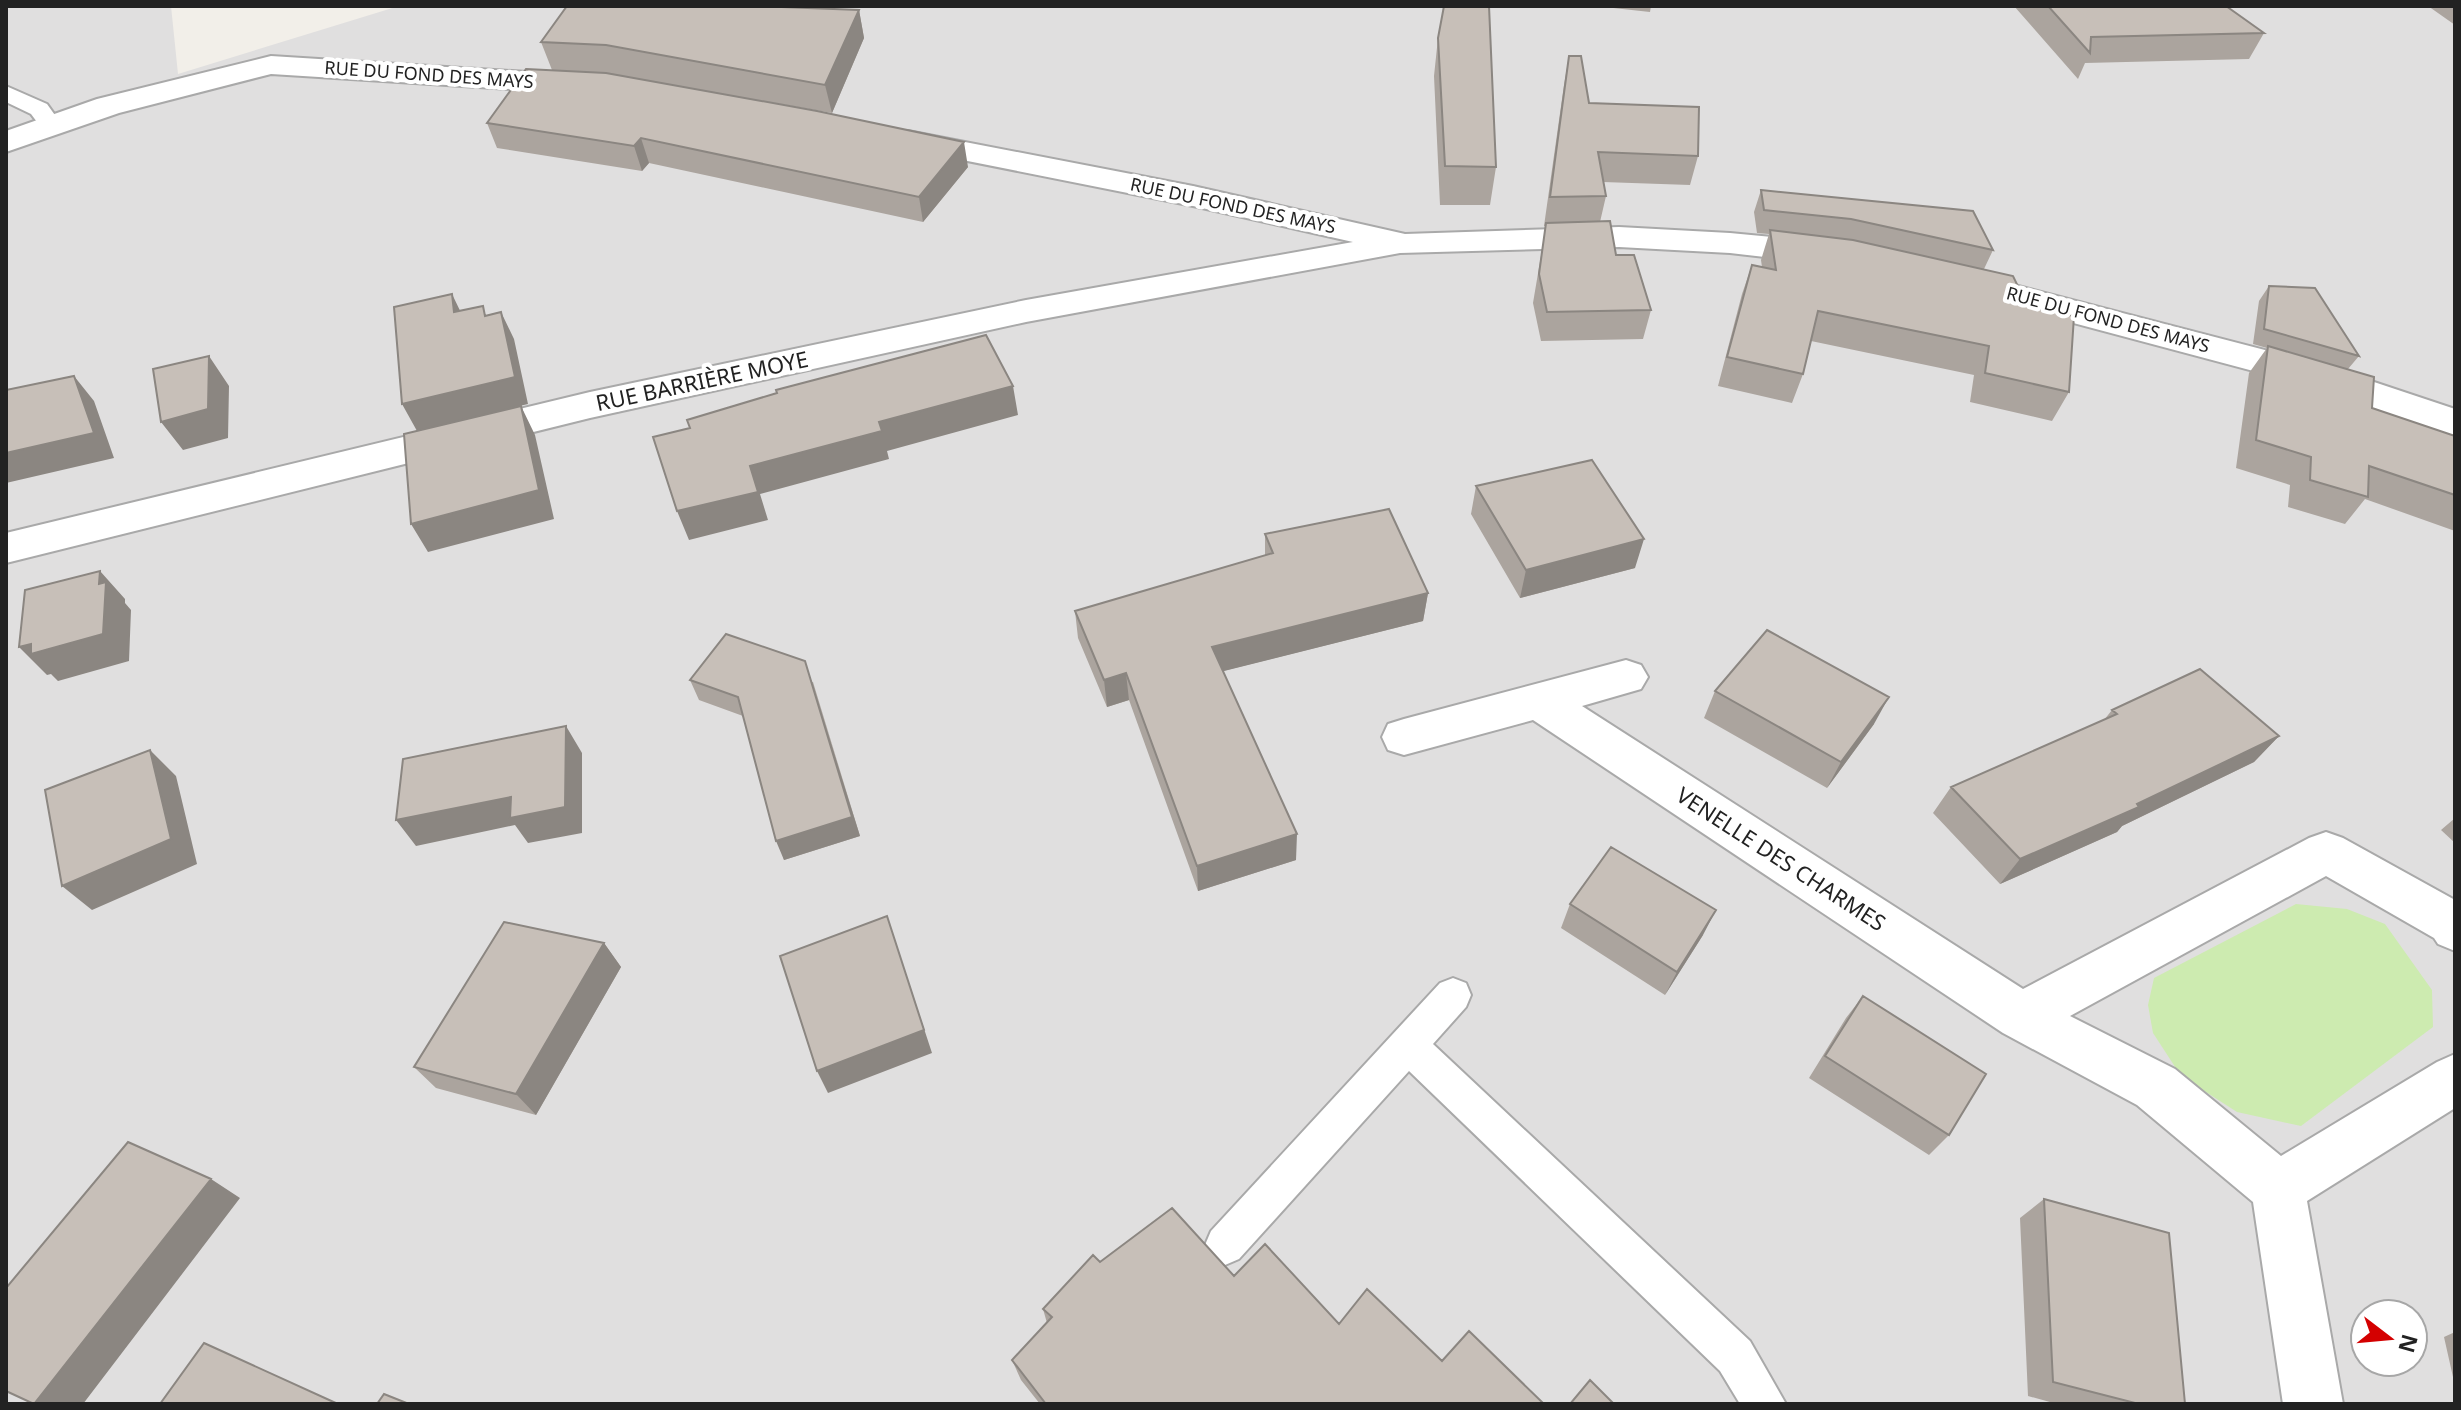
<svg xmlns="http://www.w3.org/2000/svg" width="2461" height="1410" viewBox="0 0 2461 1410" font-family="'Noto Sans',sans-serif">
  <rect width="100%" height="100%" fill="#f2efe9"/>
  <!-- residential -->
  <path fill="#e0dfdf" fill-rule="evenodd" d="M6 6H171L178 74 399 6H2455V1404H6ZM2365 1314H2413V1362H2365Z"/>
  <!-- grass -->
  <path fill="#cdebb0" d="M2296 904 2347 909 2385 924 2432 990 2433 1027 2301 1126 2237 1112 2181 1076 2153 1033 2148 1005 2154 978Z"/>
  <g fill="none" stroke-linecap="round" stroke-linejoin="round">
    <defs>
      <path id="lane" d="M6 86 47 104 62 125 59 130H43L31 114 6 102Z
        M1453 978 1466 983 1471 995 1466 1007 1433 1044 1750 1341 1786 1404H1740L1720 1371 1409 1071 1239 1259 1225 1265 1211 1259 1205 1245 1211 1231 1440 983Z"/>
      <path id="street" d="M271 56 576 75 587 78 591 84 587 90 576 93 271 74 119 113 6 152V131L97 99Z
        M908 131 1193 186 1405 234 1619 227 1730 233 1824 242 1836 246 1841 253 1836 260 1824 264 1730 253 1619 247 1400 253 1026 322 590 418 6 563V533L590 392 1026 300 1353 242 1193 206 897 147 892 140 897 133Z
        M1965 272 2326 366 2455 409V436L2302 384 1953 291 1948 283 1953 275Z
        M1626 660 1641 665 1648 677 1641 689 1582 706 2023 989 2309 838 2326 832 2343 838 2455 900V951L2438 944 2434 938 2326 876 2070 1016 2175 1069 2281 1156 2437 1062 2455 1054V1108L2307 1201 2343 1404H2283L2253 1202 2137 1105 2003 1033 1533 720 1404 755 1388 750 1382 737 1388 724 1404 719Z"/>
    </defs>
    <!-- lane casing -->
    <use href="#lane" stroke="#a9a9a9" stroke-width="4"/>
    <!-- street casing -->
    <use href="#street" stroke="#a9a9a9" stroke-width="4"/>
    <!-- lane -->
    <use href="#lane" fill="#fff" fill-rule="evenodd"/>
    <!-- street -->
    <use href="#street" fill="#fff" fill-rule="evenodd"/>
  </g>
  <!-- wall -->
  <path fill="#aba49e" d="M1595 6H1651L1650 12Z
    M2014 6H2226L2264 33 2249 59 2085 63 2078 79Z
    M2428 6H2455V25Z
    M859 10 864 38 832 113 607 74 968 167 923 222 649 163 642 171 497 148 487 123 552 70 541 42Z
    M1438 38 1496 167 1490 205H1440L1434 76Z
    M1569 56 1589 103 1698 156 1690 185 1603 182 1606 196 1600 222 1616 255 1651 310 1643 339 1541 341 1533 303 1546 226H1544L1564 85Z
    M1761 190 1993 250 1984 269 2069 392 2052 421 1970 402 1974 375 1811 341 1803 374 1792 403 1718 386 1742 294 1752 265 1762 267 1761 260 1769 234 1757 233 1754 212Z
    M2269 286 2359 356 2348 369 2372 408 2455 436V531L2365 499 2345 524 2288 507 2290 485 2236 468 2249 373 2267 348 2253 344 2259 301Z
    M1476 486 1635 568 1520 598 1471 514Z
    M1265 534 1428 593 1423 621 1223 671 1296 860 1198 891 1129 700 1107 707 1078 638 1075 611 1265 556Z
    M690 680 813 682 860 836 784 860 743 716 699 700Z
    M1715 691 1874 724 1827 788 1704 718Z
    M2112 710 2279 736 2254 762 2122 826 2117 832 2000 884 1933 813 1951 787 2104 720Z
    M2455 818V843L2441 830Z
    M1570 904 1703 935 1665 995 1561 928Z
    M604 943 621 967 536 1115 436 1088 414 1067Z
    M1863 996 1949 1135 1929 1155 1809 1078 1846 1018Z
    M2044 1199 2185 1404H2057L2028 1396 2020 1218Z
    M1100 1262 1234 1276 1339 1324 1442 1361 1544 1404H1040L1021 1380 1012 1360 1047 1323 1043 1309Z
    M2455 1332V1386L2444 1337Z"/>
  <!-- shaded-wall -->
  <path fill="#8b8681" d="M859 10 864 38 832 113 825 85Z
    M641 138 649 163 642 171 634 146Z
    M964 142 968 167 923 222 919 197Z
    M452 294 465 321 454 312Z
    M501 312 514 339 528 404 417 431 402 404Z
    M209 356 229 386 228 438 183 450 161 422Z
    M74 376 94 401 114 458 6 483V453Z
    M1013 386 1018 415 887 451 889 459 760 494 768 520 689 540 677 511 750 466 879 422Z
    M521 406 535 435 554 519 428 552 411 524Z
    M1644 539 1635 568 1520 598 1526 570Z
    M100 571 125 599V603L131 610 129 661 58 681 51 674 47 675 19 647 99 584Z
    M1428 593 1423 621 1212 674V647Z
    M805 661 860 836 784 860 776 841Z
    M1126 673 1129 700 1107 707 1104 680Z
    M1889 697 1874 724 1827 788 1841 762Z
    M566 726 582 753V833L528 843 515 825 416 846 396 820Z
    M2279 736 2254 762 2122 826 2117 832 2000 884 2020 859Z
    M150 750 176 776 197 864 92 910 62 886Z
    M1297 834 1296 860 1198 891 1197 866Z
    M1716 910 1703 935 1665 995 1677 972Z
    M887 916 932 1053 828 1093 817 1071Z
    M604 943 621 967 536 1115 516 1094Z
    M211 1179 240 1198 83 1404H34Z"/>
  <!-- building -->
  <path fill="#c7bfb8" stroke="#8b8681" stroke-width="2" d="M567 6H755L859 10 825 85 606 45 541 42Z
    M1444 6H1489L1496 167 1445 166 1438 38Z
    M2048 6H2226L2264 33 2091 37 2090 53Z
    M1569 56H1581L1589 103 1699 107 1698 156 1598 152 1606 196 1550 197Z
    M526 69 606 73 817 111 964 142 919 197 641 138 634 146 487 123Z
    M1761 190 1973 211 1993 250 1851 219 1764 210Z
    M1610 221 1616 255H1634L1651 310 1547 312 1539 274 1546 223Z
    M1770 230 1853 240 2013 276 2028 307 2074 316 2069 392 1985 373 1989 346 1818 311 1803 374 1727 357 1752 265 1776 270Z
    M2269 286 2315 288 2359 356 2264 329Z
    M452 294 454 312 483 306 485 316 501 312 515 377 402 404 394 307Z
    M986 335 1013 386 879 422 882 431 750 466 758 492 677 511 653 437 690 428 687 420 777 393 776 390Z
    M2268 346 2374 377 2372 408 2455 436V495L2369 466 2368 497 2310 480 2311 457 2256 440Z
    M209 356 208 409 161 422 153 369Z
    M74 376 94 433 6 453V390Z
    M521 406 539 490 411 524 404 434Z
    M1592 460 1644 539 1526 570 1476 486Z
    M1389 509 1428 593 1212 647 1297 834 1197 866 1126 673 1104 680 1075 611 1273 553 1265 534Z
    M100 571 99 584 106 582 103 634 31 654V644L19 647 25 590Z
    M1767 630 1889 697 1841 762 1715 691Z
    M726 634 805 661 852 817 776 841 738 697 690 680Z
    M2200 669 2279 736 2137 804 2139 807 2020 859 1951 787 2117 714 2112 710Z
    M566 726 565 807 510 818 511 797 396 820 403 759Z
    M150 750 171 839 62 886 45 790Z
    M1611 847 1716 910 1677 972 1570 904Z
    M887 916 924 1030 817 1071 780 956Z
    M504 922 604 943 516 1094 414 1067Z
    M1863 996 1986 1074 1949 1135 1825 1056Z
    M128 1142 211 1179 34 1404 6 1391V1288Z
    M2044 1199 2169 1233 2185 1404H2139L2053 1382Z
    M1172 1208 1234 1276 1265 1244 1339 1324 1367 1289 1442 1361 1469 1331 1544 1404H1046L1012 1360 1052 1317 1043 1309 1093 1255 1100 1262Z
    M204 1343 338 1404H160Z
    M1590 1380 1614 1404H1570Z
    M384 1394 409 1404H377Z"/>
  <g text-anchor="middle" stroke-width="8" stroke-linejoin="round" paint-order="stroke">
    <!-- far-street labels -->
    <g font-size="18" fill="#222" stroke="#fff">
      <text transform="translate(429 75) rotate(4)" y="6">RUE DU FOND DES MAYS</text>
      <text transform="translate(1233 206) rotate(12)" y="6">RUE DU FOND DES MAYS</text>
      <text transform="translate(2108 320) rotate(15)" y="6">RUE DU FOND DES MAYS</text>
    </g>
    <!-- street labels -->
    <g font-size="22" fill="#222" stroke="#fff">
      <text transform="translate(702 381) rotate(-12)" y="8">RUE BARRIÈRE MOYE</text>
      <text transform="translate(1781 859) rotate(33)" y="8">VENELLE DES CHARMES</text>
    </g>
  </g>
  <!-- border -->
  <rect width="2461" height="1410" fill="none" stroke="#222222" stroke-width="16"/>
  <!-- north arrow -->
  <g transform="translate(2389 1338) rotate(106)"><circle r="38" fill="#ffffff" stroke="#a7a7a7" stroke-width="2"/>
  <path d="M0-6L14 30L0 20L-14 30Z" fill="#d40000"/>
  <text y="-12" font-size="22" font-weight="bold" text-anchor="middle" fill="#222222">N</text>
  </g>
</svg>
